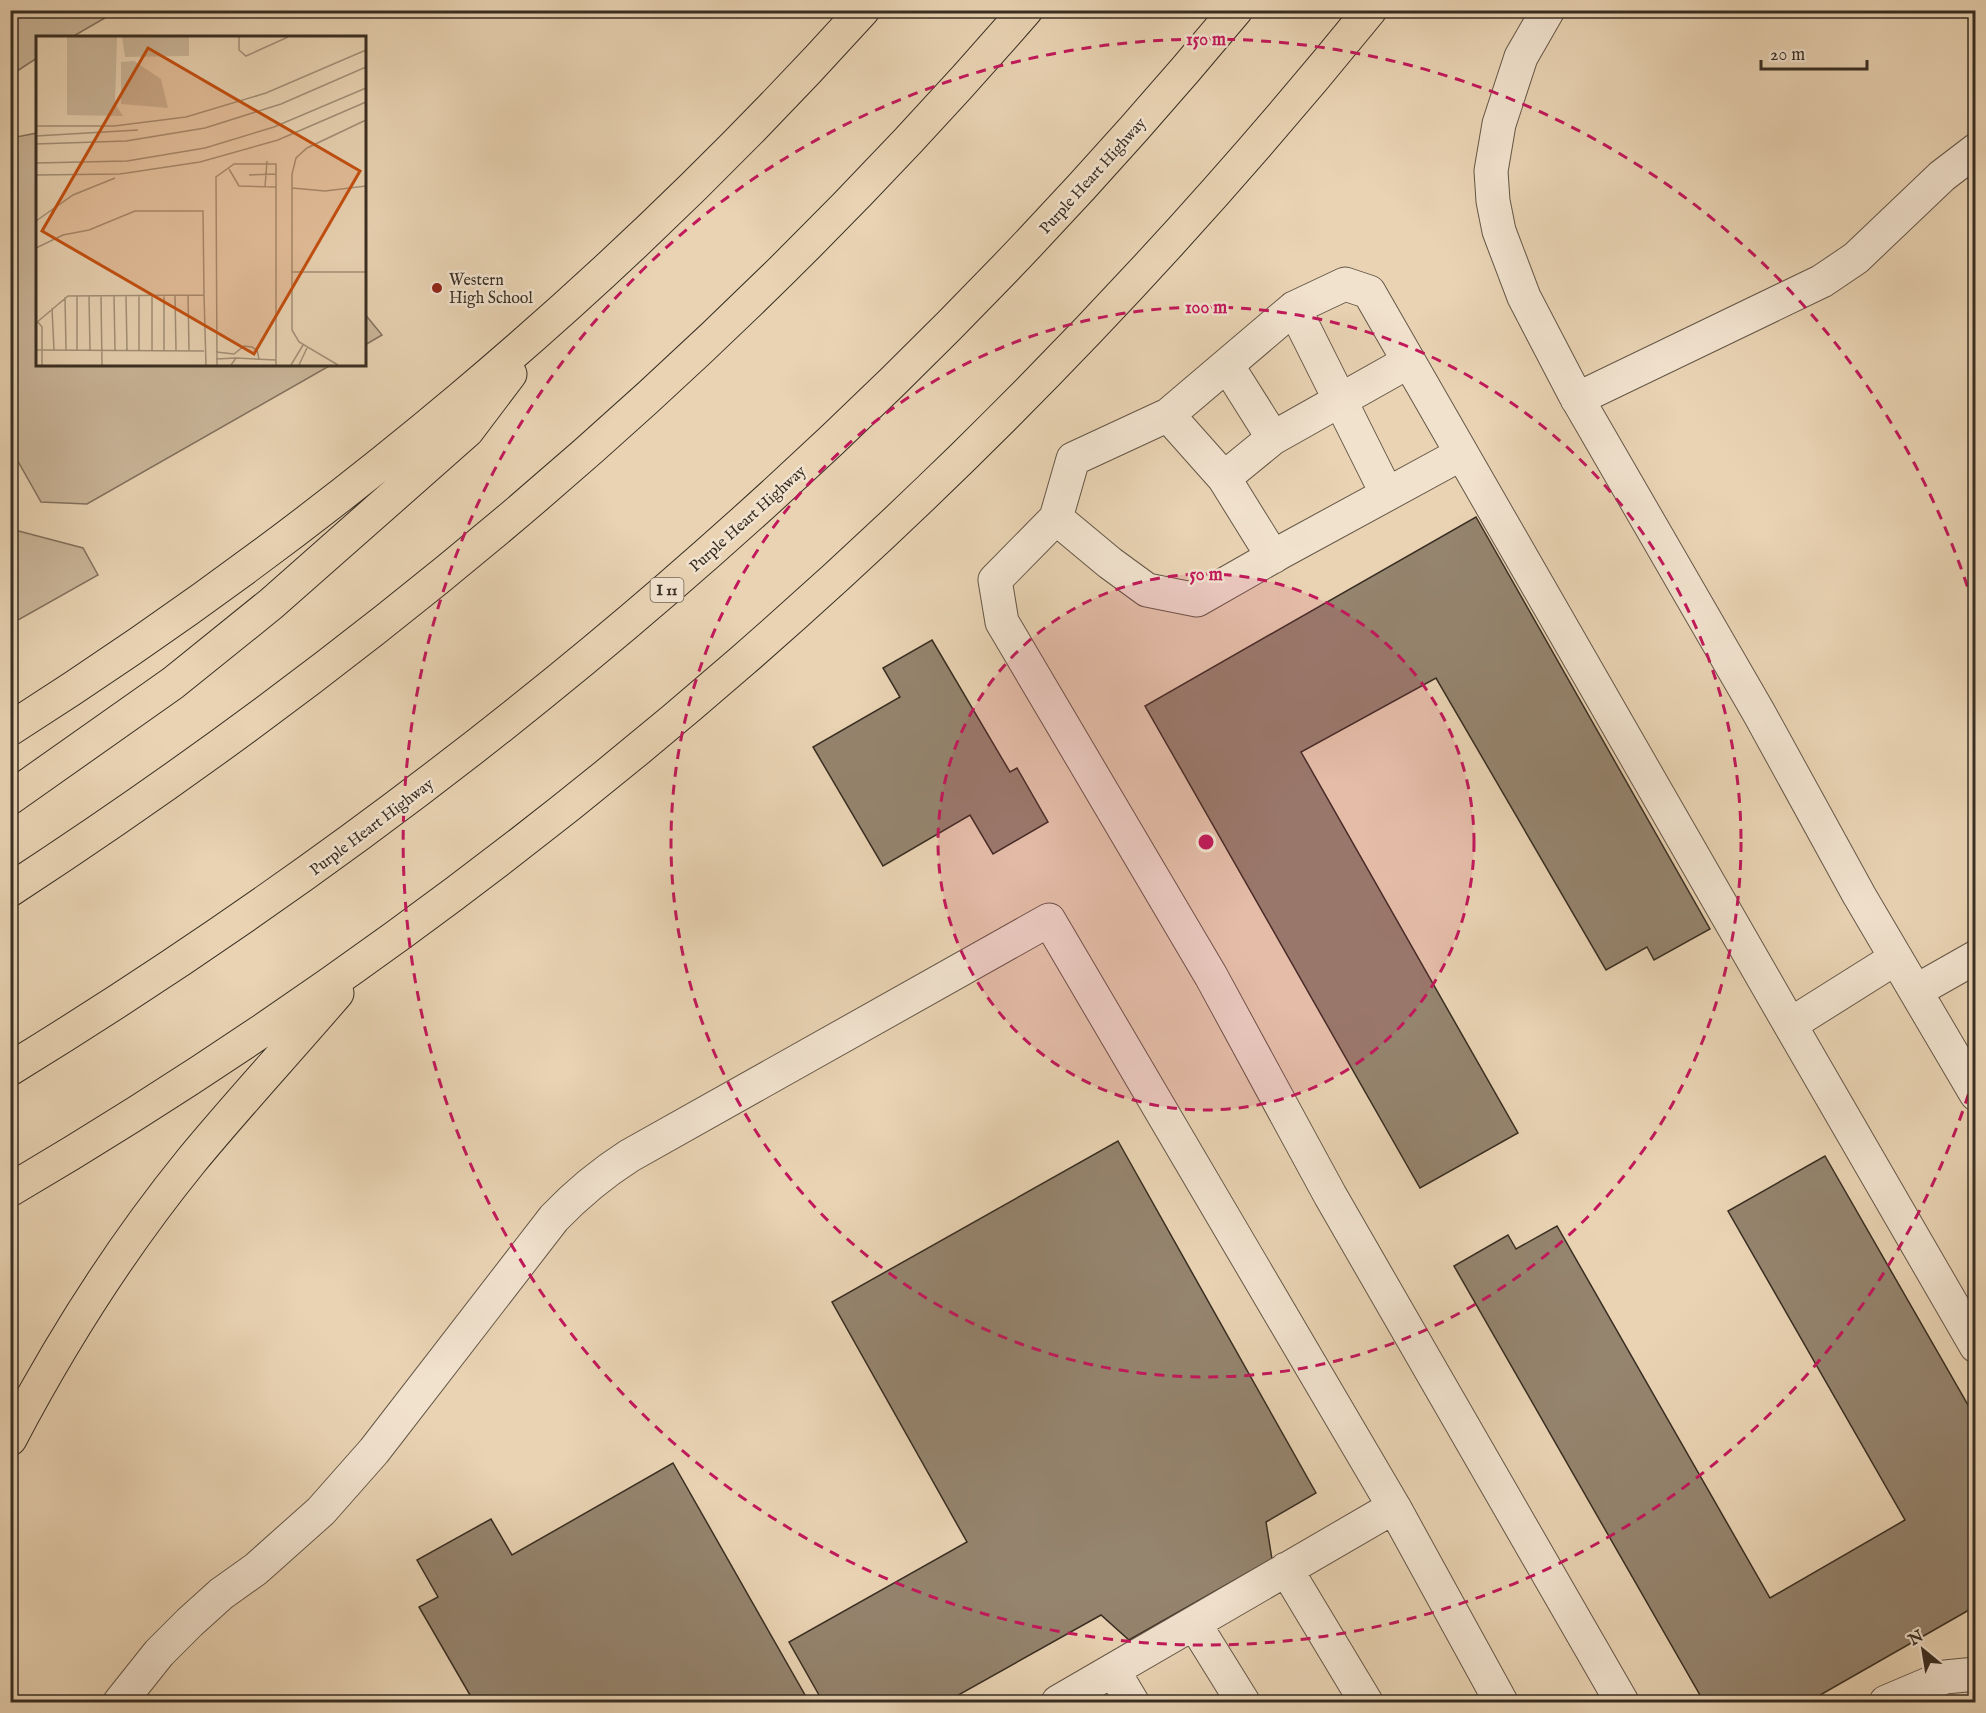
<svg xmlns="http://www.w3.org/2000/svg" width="1986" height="1713" viewBox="0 0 1986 1713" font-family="'IM FELL English',serif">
  <rect width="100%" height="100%" fill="#e9d3b3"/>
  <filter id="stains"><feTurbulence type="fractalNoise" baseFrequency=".00333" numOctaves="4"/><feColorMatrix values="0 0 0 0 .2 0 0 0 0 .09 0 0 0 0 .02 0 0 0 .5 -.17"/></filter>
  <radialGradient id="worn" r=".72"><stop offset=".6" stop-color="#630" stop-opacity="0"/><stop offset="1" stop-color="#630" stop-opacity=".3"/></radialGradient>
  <!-- green -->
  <path fill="#cbb79b" stroke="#82725f" stroke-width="1.5" d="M11 10H117V11L72 37 38 38 37 58 11 75Z
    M37 133 38 364 331 365 87 504 41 502 11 449V138Z
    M364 313 382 335 365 345H364Z
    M11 529 83 548 98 575 11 624Z"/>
  <!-- building -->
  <path fill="#95846e" stroke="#392e23" stroke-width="1.5" d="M1476 517 1710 929 1654 960 1647 947 1606 970 1436 678 1301 752 1518 1133 1420 1188 1145 706Z
    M932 640 1010 772 1017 768 1048 822 993 854 970 815 883 866 813 747 900 697 883 668Z
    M1118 1141 1316 1493 1266 1522 1272 1559 1129 1640 1101 1615 946 1702H823L789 1642 967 1542 832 1302Z
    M1825 1156 1976 1419V1606L1808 1702H1704L1454 1266 1508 1235 1516 1249 1557 1226 1770 1598 1905 1520 1728 1211Z
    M673 1463 809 1702H474L419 1607 438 1597 417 1560 491 1519 512 1555Z"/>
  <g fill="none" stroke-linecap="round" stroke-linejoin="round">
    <defs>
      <path id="minor" d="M1548 10 1521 57 1499 124 1491 171 1493 201 1499 231 1524 297 1574 393 1759 713 1859 895 1976 1094
        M1294 308 1387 494
        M1227 365 1273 438
        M1577 399 1822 281 1856 258 1942 176 1976 150
        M1168 415 1224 478 1273 557
        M1224 478 1273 438 1408 362
        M1056 518 1110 563 1147 590 1197 600 1281 552 1461 454
        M1916 991 1976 957
        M1791 1024 1896 958
        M1286 1569 1366 1702
        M1194 1623 1243 1702
        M1113 1670 1132 1702
        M120 1702 159 1653 190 1622 221 1594 256 1569 321 1511 374 1451 554 1218C577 1194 601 1174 629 1156L1049 920 1394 1507
        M1058 1702 1394 1507 1501 1702
        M1622 1702 1330 1195 1211 976 1002 622 995 580 1056 518 1073 459 1168 415 1294 308 1345 284 1369 292C1569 644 1773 995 1976 1346
        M1886 1702 1945 1677 1976 1674"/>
      <path id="highway" d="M10 729C324 529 613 287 863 10
        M10 798 173 683 271 604 467 431 510 374
        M10 890C387 644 731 350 1026 10
        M10 1069C473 785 889 427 1236 10
        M10 1190C531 883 990 478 1370 10
        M10 1439C61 1342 122 1246 191 1161 238 1104 289 1049 337 993"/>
    </defs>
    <!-- minor casing -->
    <use href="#minor" stroke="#655747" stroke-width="35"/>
    <!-- highway casing -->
    <use href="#highway" stroke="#392e23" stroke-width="35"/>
    <!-- minor -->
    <use href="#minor" stroke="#f1e2ce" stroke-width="33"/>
    <!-- highway -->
    <use href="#highway" stroke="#e9d3b3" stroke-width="33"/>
  </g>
  <!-- distance rings -->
  <circle cx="1206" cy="842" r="268" fill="#c2185b" fill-opacity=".12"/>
  <g fill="none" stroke="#c2185b" stroke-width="3" stroke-dasharray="10 8">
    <circle cx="1206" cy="842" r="268"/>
    <circle cx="1206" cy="842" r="535"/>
    <path d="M1974 1077A803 803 0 1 1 1974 607"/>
  </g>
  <!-- markers -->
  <circle fill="#8f2418" stroke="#f1e2ce" stroke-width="2" cx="437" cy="288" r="6"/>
  <g text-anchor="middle" stroke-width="5" stroke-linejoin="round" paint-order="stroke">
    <!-- shield labels -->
    <rect fill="#f1e2ce" stroke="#706456" stroke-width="1.5" x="650.5" y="578" width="33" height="24" rx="4.5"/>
    <g font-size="15" font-weight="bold" fill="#392e23">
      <text x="667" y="595">I 11</text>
    </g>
    <!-- street labels -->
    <g font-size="16" fill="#392e23" stroke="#f1e2ce">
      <text transform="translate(1092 175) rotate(-48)" y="6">Purple Heart Highway</text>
      <text transform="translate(747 518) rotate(-42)" y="6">Purple Heart Highway</text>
      <text transform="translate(371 826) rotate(-37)" y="6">Purple Heart Highway</text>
    </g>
    <!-- poi labels -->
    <g font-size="16" fill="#392e23" stroke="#f1e2ce" text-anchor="start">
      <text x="449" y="285">Western<tspan x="449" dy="18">High School</tspan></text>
    </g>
  </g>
  <!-- overview -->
  <g transform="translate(36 36)">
    <rect width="330" height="330" fill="#e9d3b3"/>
    <path d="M31 1H81L79 68 87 80 31 79ZM86 1H153V20L89 21ZM98 25 125 43 132 72 85 68V26Z" fill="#cbb79b"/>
    <path fill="none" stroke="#a39179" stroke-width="1.5" d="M203 1V14L210 20 252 1M0 90H78L150 81 230 57 330 14M0 100 102 94M0 108 90 105 169 92 245 68 330 31M0 127 91 125 169 112 238 91 330 52M193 133 203 150 240 151M0 139 84 138 164 126 242 104 330 66M213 139 240 138M229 151 231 125M256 152 289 155 330 150M0 185 37 159 79 142M0 212 27 199 53 194 99 175H167L168 259M255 236H330M78 259 79 314M90 259 91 314M103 259V314M116 259V314M128 259V314M139 259 140 314M152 259 153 314M41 260V314M53 260 54 314M65 260 66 329M29 261 30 314M16 272 18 314M2 286 6 291V329M0 287 32 260 168 259 170 329M0 314 168 315M180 316 198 318 208 310 216 311 221 314 223 323M180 323 200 322M181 329 180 141 198 128H240V324M195 329 200 322 240 324V329M255 329 267 309M263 329 271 312M302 329 263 306 256 294V138L260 122 271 112 330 84"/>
    <path fill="#c55011" fill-opacity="0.15" stroke="#c55011" stroke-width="3" d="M112 12 324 135 218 318 6 195Z"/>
    <rect width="330" height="330" fill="none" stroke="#392e23" stroke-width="3"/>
  </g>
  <circle cx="1206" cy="842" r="9" fill="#c2185b" stroke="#f1e2ce" stroke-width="3"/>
  <g font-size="18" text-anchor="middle" font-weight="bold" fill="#c2185b" stroke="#f1e2ce" stroke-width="5" stroke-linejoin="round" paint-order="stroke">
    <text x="1206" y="45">150 m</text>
    <text x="1206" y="313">100 m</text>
    <text x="1206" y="580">50 m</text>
  </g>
  <!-- margin -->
  <rect width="1986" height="1713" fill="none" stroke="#e9d3b3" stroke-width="36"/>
  <rect x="12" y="12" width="1962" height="1689" fill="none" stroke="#392e23" stroke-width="3"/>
  <rect x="18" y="18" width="1950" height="1677" fill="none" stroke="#392e23" stroke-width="1.5"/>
  <!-- north arrow -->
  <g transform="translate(1923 1650) rotate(330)" stroke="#f1e2ce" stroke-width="4.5" paint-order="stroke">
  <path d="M0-4.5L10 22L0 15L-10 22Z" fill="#392e23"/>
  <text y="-9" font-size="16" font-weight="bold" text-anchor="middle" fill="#392e23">N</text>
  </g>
  <!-- scale -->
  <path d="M1761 60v9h106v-9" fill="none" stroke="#392e23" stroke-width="3"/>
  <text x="1770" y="60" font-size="18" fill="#392e23" stroke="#f1e2ce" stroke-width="4.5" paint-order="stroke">20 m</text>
  <rect width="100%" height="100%" filter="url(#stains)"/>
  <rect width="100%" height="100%" fill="url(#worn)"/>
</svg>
